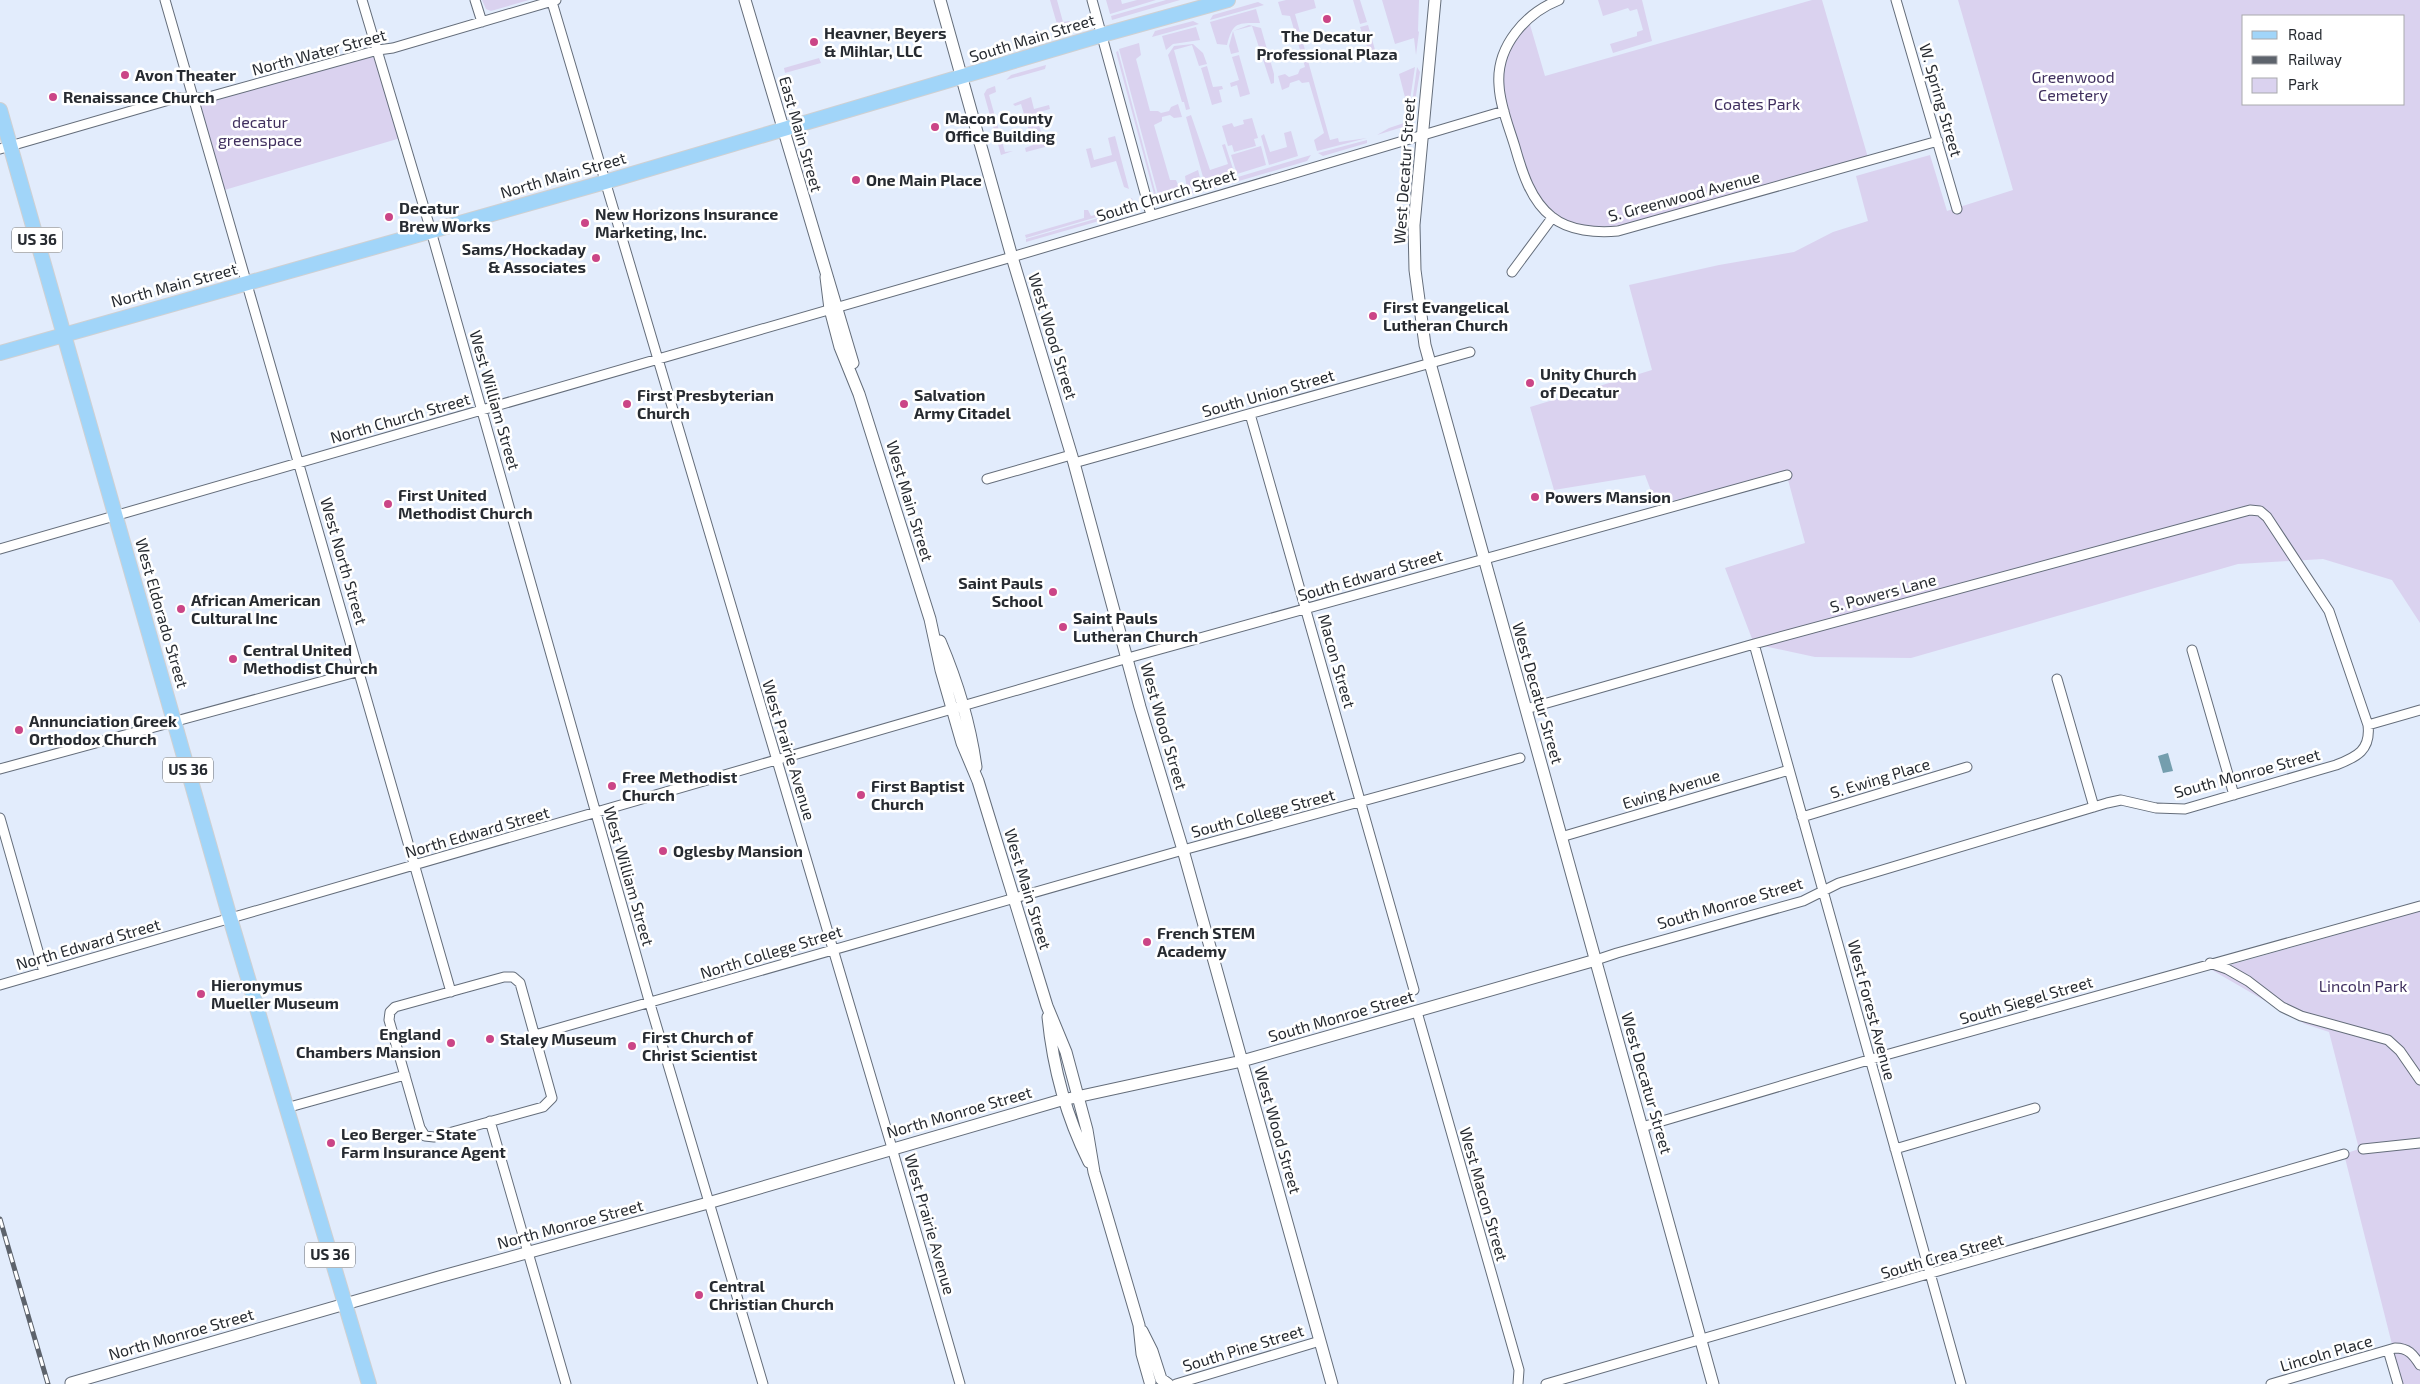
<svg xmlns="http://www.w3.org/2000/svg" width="2420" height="1384" viewBox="0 0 2420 1384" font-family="'Exo 2',sans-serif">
  <rect width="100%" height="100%" fill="#e2ecfc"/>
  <!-- green -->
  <path fill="#dad2ef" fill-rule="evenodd" d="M482 0H529L491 11 486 9Z
    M1050 0H1057L1063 22 1070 21 1073 25 1052 31V26L1057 24Z
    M1106 0H1121L1122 4 1137 0H1156L1110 14Z
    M1166 0H1180L1112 20 1111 16Z
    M1286 0H1314L1316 8 1295 14 1330 140 1338 138 1339 142 1367 138 1317 151 1314 140 1324 133 1309 82 1302 83 1299 80 1290 83 1289 87 1282 90 1278 76 1285 74 1289 77 1298 74 1300 69 1305 67 1290 16 1282 15 1278 2Z
    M1353 0H1360L1367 22 1360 24Z
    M1382 0H1419L1418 31 1419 32 1416 55 1414 38 1395 44Z
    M1598 0H1642L1652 41 1613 53 1610 44 1637 36V32L1643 30 1637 9 1630 11 1628 8 1603 16Z
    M1812 0H1822L1869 161 1602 233 1552 218 1529 189 1500 99 1501 65 1528 18 1545 76Z
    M1958 0H2420V623L2392 580 2323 559 2238 564 1911 658 1815 657 1754 644 1725 568 1805 543 1787 476 1656 504 1645 475 1554 490 1530 407 1652 370 1629 285 1719 265 1794 252 1833 232 1868 221 1856 176 1930 155 1947 211 2013 190ZM2244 16H2404V104H2244Z
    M1258 2 1264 5 1210 20 1213 15Z
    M1256 9 1260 23C1237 23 1233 22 1227 45L1217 44 1210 22Z
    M1193 21 1199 24 1152 37 1155 31Z
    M1249 25 1261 28 1274 74V83L1271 84 1252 26 1233 31 1239 52 1231 54 1229 46 1233 31Z
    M1368 25 1375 50 1369 52 1360 27Z
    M1196 27 1200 40 1173 44 1166 50 1162 36Z
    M1139 43 1141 55 1136 59 1150 111H1158L1161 113 1169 111 1171 107 1178 104 1182 117 1174 118 1170 115 1162 117V121L1154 125 1170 180H1176L1181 192 1159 198 1119 49Z
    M1193 44 1203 53 1207 64 1199 66 1192 45 1174 50 1190 109 1186 110 1184 102H1182L1168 55 1174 46Z
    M378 50 404 137 221 191 194 98Z
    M1118 51 1157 198 1154 194 1116 52Z
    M1239 55 1250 94 1240 97 1237 85 1231 87 1230 83 1239 80 1232 57Z
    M819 58 821 63 785 73 784 68Z
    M1046 65 1045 69 1006 80 1011 75Z
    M1207 66 1213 87 1222 86 1223 89 1219 90 1222 102 1212 105 1201 68Z
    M1415 67 1406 126 1377 135 1389 128 1404 123 1407 105 1399 74Z
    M1417 67 1420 72 1411 124 1409 125Z
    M995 86 996 92 989 95 1005 152 1013 151 1001 155 984 94 987 89Z
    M1031 97 1034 109 1049 105 1050 109 1036 113 1045 147 1026 152 1025 148 1033 145 1021 104 1015 106 1013 104Z
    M1191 115 1210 170 1228 164 1222 145 1225 144 1235 175 1205 184 1186 117Z
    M1252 118 1258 138 1254 139 1256 146 1234 152 1232 145 1228 146 1222 126 1232 123 1234 127 1244 124 1243 120Z
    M1291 131 1298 156 1269 165 1261 136 1264 134 1270 152 1287 147 1284 133Z
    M1115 136 1129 189 1124 187 1116 161 1091 168 1086 149 1091 148 1094 160 1112 155 1108 138Z
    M1367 140V143L1323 156 1318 153Z
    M1261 146 1266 165 1237 174 1231 155Z
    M1311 155 1307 161 1195 194 1188 192Z
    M1198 170 1202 185 1187 190 1185 176Z
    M1132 198 1134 206 1026 238 1025 235 1084 218V210H1088L1091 216 1129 205 1128 200Z
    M1133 208 1127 213 1026 242V239Z
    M2420 911V1384H2402L2344 1154 2359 1149 2329 1032 2305 1024 2212 970Z"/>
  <!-- water -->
  <path fill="#749eae" d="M2168 753 2173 771 2163 773 2158 756Z"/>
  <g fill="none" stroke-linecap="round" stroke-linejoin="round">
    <defs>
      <path id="street" d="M165 0 451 992
        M362 0 431 231 650 1004 763 1384
        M475 0 482 22
        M1092 0 1151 215
        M1559 0C1526 13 1496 46 1499 85 1500 106 1509 127 1515 147 1522 172 1531 201 1552 217 1569 231 1597 233 1618 231L1938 141
        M1896 0 1957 209
        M552 2 892 1148 960 1384
        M0 149 176 98H205L378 50 393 48 556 0
        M1512 272 1552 218
        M1250 414 1414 990
        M1074 463 1470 352
        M987 479 1071 455
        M0 549 1012 257 1504 111
        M1754 644 1961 1384
        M2192 650 2234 795
        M2057 679 2094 807
        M1526 709 1754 644 2250 510 2260 511 2267 517 2329 611 2368 725C2371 750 2357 757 2336 765L2185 809 2156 808 2121 800 2107 803 1839 883 1803 901 1617 953 1596 960
        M2368 725 2420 710
        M0 769 360 671
        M1802 817 1967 767
        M0 818 44 972
        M1561 837 1789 770
        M2210 963 2227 969 2248 981 2282 1007 2301 1016 2388 1040 2400 1051 2420 1080
        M504 977H513L520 983 552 1098 543 1107 434 1137 425 1136 420 1128 389 1020 390 1012 395 1007Z
        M0 985 1128 658 1787 475
        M1417 1012 1519 1370 1518 1384
        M535 1035 1183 850 1520 758
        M286 1108 405 1075
        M490 1121 566 1384
        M1642 1127 1882 1056 2420 906
        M1895 1149 2035 1108
        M2363 1149 2420 1143
        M2388 1350 2398 1384
        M1176 1384 1320 1341
        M1546 1384 2344 1154
        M2271 1384 2395 1348C2408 1348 2413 1354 2420 1365"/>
      <path id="secondary" d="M745 0 853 363
        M940 0 1012 257 1074 463 1140 707 1183 850 1332 1384
        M1435 0 1414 225 1415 270 1425 345 1713 1384
        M826 277 830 309 840 347 859 394 930 619 941 670 962 743 978 781 1047 1006 1066 1052 1087 1130 1094 1172 1139 1325 1142 1354 1150 1382
        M940 641C957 681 970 723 976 767
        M1048 1017C1053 1068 1066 1116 1089 1162
        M1142 1331 1152 1351 1161 1379 1168 1384
        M71 1383 439 1277 708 1203 1058 1101 1242 1061 1596 960"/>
      <path id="primary" d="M0 110 230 918 369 1384
        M0 353 605 182 1102 35 1228 0"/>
    </defs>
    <!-- street casing -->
    <use href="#street" stroke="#646d7a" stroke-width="11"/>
    <!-- secondary casing -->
    <use href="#secondary" stroke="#646d7a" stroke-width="13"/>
    <!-- primary casing -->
    <use href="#primary" stroke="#cfd0d2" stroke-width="16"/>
    <!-- street -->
    <use href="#street" stroke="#fff" stroke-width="9"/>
    <!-- secondary -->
    <use href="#secondary" stroke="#fff" stroke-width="11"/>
    <!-- primary -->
    <use href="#primary" stroke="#a1d5f9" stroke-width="14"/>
    <defs>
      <path id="rail" d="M0 1219 48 1384"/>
    </defs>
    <!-- rail casing -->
    <use href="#rail" stroke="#5d636c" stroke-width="5"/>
    <!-- rail -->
    <use href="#rail" stroke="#fff" stroke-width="3" stroke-dasharray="9" stroke-linecap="butt"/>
  </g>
  <!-- markers -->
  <g fill="#cb4586" stroke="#fff" stroke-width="2">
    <circle cx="1327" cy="19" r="5"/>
    <circle cx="814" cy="42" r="5"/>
    <circle cx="125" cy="75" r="5"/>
    <circle cx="53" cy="97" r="5"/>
    <circle cx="935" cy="127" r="5"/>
    <circle cx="856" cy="180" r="5"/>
    <circle cx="389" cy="217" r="5"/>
    <circle cx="585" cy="223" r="5"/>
    <circle cx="596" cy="258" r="5"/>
    <circle cx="1373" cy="316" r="5"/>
    <circle cx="1530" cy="383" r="5"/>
    <circle cx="627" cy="404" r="5"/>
    <circle cx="904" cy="404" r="5"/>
    <circle cx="1535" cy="497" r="5"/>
    <circle cx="388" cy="504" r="5"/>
    <circle cx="1053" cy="592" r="5"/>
    <circle cx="181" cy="609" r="5"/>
    <circle cx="1063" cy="627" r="5"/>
    <circle cx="233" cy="659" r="5"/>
    <circle cx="19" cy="730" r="5"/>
    <circle cx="612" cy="786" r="5"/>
    <circle cx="861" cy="795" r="5"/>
    <circle cx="663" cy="851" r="5"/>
    <circle cx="1147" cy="942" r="5"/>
    <circle cx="201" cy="994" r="5"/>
    <circle cx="490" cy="1039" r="5"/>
    <circle cx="451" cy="1043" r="5"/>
    <circle cx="632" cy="1046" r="5"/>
    <circle cx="331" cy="1143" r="5"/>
    <circle cx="699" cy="1295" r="5"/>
  </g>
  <g text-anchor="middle" stroke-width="5" stroke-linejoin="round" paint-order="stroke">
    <!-- shield labels -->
    <g fill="#fff" stroke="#686b6f" stroke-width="1">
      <rect x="12" y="227.5" width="50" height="25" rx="4"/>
      <rect x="163" y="757.5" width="50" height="25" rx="4"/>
      <rect x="305" y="1242.5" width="50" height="25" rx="4"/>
    </g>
    <g font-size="15" font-weight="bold" fill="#272b31">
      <text x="37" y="245">US 36</text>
      <text x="188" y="775">US 36</text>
      <text x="330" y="1260">US 36</text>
    </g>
    <!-- poi labels -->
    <g font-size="16" font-weight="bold" fill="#272b31" stroke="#fff" text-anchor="start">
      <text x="824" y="39">Heavner, Beyers<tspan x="824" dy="18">&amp; Mihlar, LLC</tspan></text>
      <text x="1327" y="42" text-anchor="middle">The Decatur<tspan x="1327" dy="18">Professional Plaza</tspan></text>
      <text x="135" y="81">Avon Theater</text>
      <text x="63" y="103">Renaissance Church</text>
      <text x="945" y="124">Macon County<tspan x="945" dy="18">Office Building</tspan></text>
      <text x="866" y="186">One Main Place</text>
      <text x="399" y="214">Decatur<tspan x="399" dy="18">Brew Works</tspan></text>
      <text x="595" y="220">New Horizons Insurance<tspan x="595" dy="18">Marketing, Inc.</tspan></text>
      <text x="586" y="255" text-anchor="end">Sams/Hockaday<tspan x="586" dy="18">&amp; Associates</tspan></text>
      <text x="1383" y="313">First Evangelical<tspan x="1383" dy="18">Lutheran Church</tspan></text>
      <text x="1540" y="380">Unity Church<tspan x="1540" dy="18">of Decatur</tspan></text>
      <text x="637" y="401">First Presbyterian<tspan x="637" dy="18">Church</tspan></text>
      <text x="914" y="401">Salvation<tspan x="914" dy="18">Army Citadel</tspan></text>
      <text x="398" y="501">First United<tspan x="398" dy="18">Methodist Church</tspan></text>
      <text x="1545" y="503">Powers Mansion</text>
      <text x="1043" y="589" text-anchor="end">Saint Pauls<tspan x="1043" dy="18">School</tspan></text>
      <text x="191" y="606">African American<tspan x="191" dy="18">Cultural Inc</tspan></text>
      <text x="1073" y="624">Saint Pauls<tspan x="1073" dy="18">Lutheran Church</tspan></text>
      <text x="243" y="656">Central United<tspan x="243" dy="18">Methodist Church</tspan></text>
      <text x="29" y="727">Annunciation Greek<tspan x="29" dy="18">Orthodox Church</tspan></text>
      <text x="622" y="783">Free Methodist<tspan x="622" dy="18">Church</tspan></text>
      <text x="871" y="792">First Baptist<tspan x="871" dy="18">Church</tspan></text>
      <text x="673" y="857">Oglesby Mansion</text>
      <text x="1157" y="939">French STEM<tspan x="1157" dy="18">Academy</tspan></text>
      <text x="211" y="991">Hieronymus<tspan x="211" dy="18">Mueller Museum</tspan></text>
      <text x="441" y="1040" text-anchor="end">England<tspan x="441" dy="18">Chambers Mansion</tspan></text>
      <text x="642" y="1043">First Church of<tspan x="642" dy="18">Christ Scientist</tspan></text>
      <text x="500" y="1045">Staley Museum</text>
      <text x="341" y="1140">Leo Berger - State<tspan x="341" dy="18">Farm Insurance Agent</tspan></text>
      <text x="709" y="1292">Central<tspan x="709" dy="18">Christian Church</tspan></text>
    </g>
    <!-- street labels -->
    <g font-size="16" fill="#272b31" stroke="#fff">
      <text transform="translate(1032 38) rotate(-17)" y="6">South Main Street</text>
      <text transform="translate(319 52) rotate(-15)" y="6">North Water Street</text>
      <text transform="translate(1941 100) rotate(74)" y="6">W. Spring Street</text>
      <text transform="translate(801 134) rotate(74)" y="6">East Main Street</text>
      <text transform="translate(1404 171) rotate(-86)" y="6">West Decatur Street</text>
      <text transform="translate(563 175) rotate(-16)" y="6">North Main Street</text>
      <text transform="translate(1166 195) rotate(-17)" y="6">South Church Street</text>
      <text transform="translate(1684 196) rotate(-15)" y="6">S. Greenwood Avenue</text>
      <text transform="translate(174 285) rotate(-15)" y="6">North Main Street</text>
      <text transform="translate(1053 336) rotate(73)" y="6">West Wood Street</text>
      <text transform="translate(1268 393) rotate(-16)" y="6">South Union Street</text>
      <text transform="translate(495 400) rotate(74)" y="6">West William Street</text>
      <text transform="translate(400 418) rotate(-16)" y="6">North Church Street</text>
      <text transform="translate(910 501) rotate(73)" y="6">West Main Street</text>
      <text transform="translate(344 561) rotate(74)" y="6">West North Street</text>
      <text transform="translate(1370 575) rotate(-16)" y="6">South Edward Street</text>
      <text transform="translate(1883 593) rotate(-15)" y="6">S. Powers Lane</text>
      <text transform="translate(162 613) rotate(74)" y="6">West Eldorado Street</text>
      <text transform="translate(1337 661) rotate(74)" y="6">Macon Street</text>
      <text transform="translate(1538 693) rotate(74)" y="6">West Decatur Street</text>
      <text transform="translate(1164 726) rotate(74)" y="6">West Wood Street</text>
      <text transform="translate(789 750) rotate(73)" y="6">West Prairie Avenue</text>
      <text transform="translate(2247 773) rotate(-15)" y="6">South Monroe Street</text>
      <text transform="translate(1880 778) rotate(-17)" y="6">S. Ewing Place</text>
      <text transform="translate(1671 789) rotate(-17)" y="6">Ewing Avenue</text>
      <text transform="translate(1263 813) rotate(-15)" y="6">South College Street</text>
      <text transform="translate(477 832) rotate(-16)" y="6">North Edward Street</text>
      <text transform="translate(629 876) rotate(74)" y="6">West William Street</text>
      <text transform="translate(1028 889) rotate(73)" y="6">West Main Street</text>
      <text transform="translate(1730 903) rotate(-16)" y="6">South Monroe Street</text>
      <text transform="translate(88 944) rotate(-16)" y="6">North Edward Street</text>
      <text transform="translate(771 952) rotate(-17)" y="6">North College Street</text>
      <text transform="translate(2026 1000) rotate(-16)" y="6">South Siegel Street</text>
      <text transform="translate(1872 1010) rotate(75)" y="6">West Forest Avenue</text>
      <text transform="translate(1341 1016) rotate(-16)" y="6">South Monroe Street</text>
      <text transform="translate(1647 1083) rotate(74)" y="6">West Decatur Street</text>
      <text transform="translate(959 1112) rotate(-16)" y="6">North Monroe Street</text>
      <text transform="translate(1278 1130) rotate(74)" y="6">West Wood Street</text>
      <text transform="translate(1484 1194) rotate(74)" y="6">West Macon Street</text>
      <text transform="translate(570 1224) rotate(-15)" y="6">North Monroe Street</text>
      <text transform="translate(930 1224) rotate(74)" y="6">West Prairie Avenue</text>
      <text transform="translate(1942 1256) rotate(-16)" y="6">South Crea Street</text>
      <text transform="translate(181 1334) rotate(-16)" y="6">North Monroe Street</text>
      <text transform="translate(1243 1348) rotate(-17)" y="6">South Pine Street</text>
      <text transform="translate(2326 1353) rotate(-16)" y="6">Lincoln Place</text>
    </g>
    <!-- park labels -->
    <g font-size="16" fill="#40305f" stroke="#fff">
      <text x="2073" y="83">Greenwood<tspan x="2073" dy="18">Cemetery</tspan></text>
      <text x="1757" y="110">Coates Park</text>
      <text x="260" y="128">decatur<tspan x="260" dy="18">greenspace</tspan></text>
      <text x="2363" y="992">Lincoln Park</text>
    </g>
  </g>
  <!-- legend -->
  <rect x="2242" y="15" width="162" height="90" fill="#ffffff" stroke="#a9aaad"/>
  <rect x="2252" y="31" width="25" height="8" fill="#a1d5f9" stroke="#a9aaad"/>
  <text x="2288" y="40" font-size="15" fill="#272b31">Road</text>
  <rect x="2252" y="56" width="25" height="8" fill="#5d636c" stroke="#a9aaad"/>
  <text x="2288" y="65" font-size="15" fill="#272b31">Railway</text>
  <rect x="2252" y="78" width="25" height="15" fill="#dad2ef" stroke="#a9aaad"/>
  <text x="2288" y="90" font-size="15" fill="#272b31">Park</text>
</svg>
